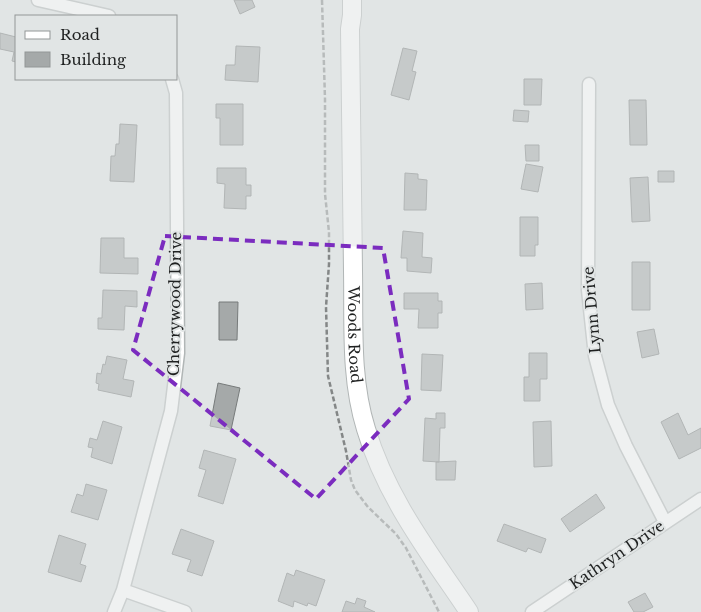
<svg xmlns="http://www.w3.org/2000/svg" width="701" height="612" viewBox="0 0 701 612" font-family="'Libre Baskerville',serif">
  <rect width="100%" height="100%" fill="#e1e5e5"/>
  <!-- building -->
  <path fill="#a5a9a9" stroke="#777b7b" d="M234 0H252L255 7 240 14Z
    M0 33 16 37V62L12 61 14 52 0 49Z
    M236 46 260 47 258 82 225 80 226 65H235Z
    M403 48 417 51 412 71 416 72 409 100 391 95Z
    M524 79H542L541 105H524Z
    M629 100H646L647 145H630Z
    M216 104H243V145H220V118H216Z
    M514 110 529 111 528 122 513 121Z
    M120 124 137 125 134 182 110 181 111 156H115L116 144H119Z
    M525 145H539V161H526Z
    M526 164 543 167 538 192 521 189Z
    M217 168H246V185H251V196H246V209L224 208 225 184 217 183Z
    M658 171H674V182H658Z
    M405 173 418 174V179L427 180 426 210H404Z
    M648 177 650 221 632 222 630 178Z
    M520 217H538V245H535V256H520Z
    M403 231 423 233 422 257 432 258 431 273 407 271V258H401Z
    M101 238H124V258H138V274L100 273Z
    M632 262H650V310H632Z
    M542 283 543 309 526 310 525 284Z
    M103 290 137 291V307L125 306 124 330 98 329V318H102Z
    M404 293H438V301H442V313H438V328H418L419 309H404Z
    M219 302H238L237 340H219Z
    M654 329 659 354 642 358 637 332Z
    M529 353H547V379H540V401H524V377H529Z
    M422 354 443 355 441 391 421 390Z
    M107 356 127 360 123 379 134 381 131 397 98 390 99 384 96 383 97 373 101 374 103 364 105 365Z
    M218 383 240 388 231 430 210 426Z
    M436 413H445V428H440L439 462 423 461 425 418 436 419Z
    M678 413 688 435 701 428V448L679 459 661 422Z
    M103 421 122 427 112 464 91 457 93 448 88 447 90 438 97 440Z
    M551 421 552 466 534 467 533 422Z
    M204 450 236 459 223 504 198 496 206 470 199 468Z
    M456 461 455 480H436V462Z
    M86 484 107 490 98 520 71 512 77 494 83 496Z
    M596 494 605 508 570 532 561 519Z
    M504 524 546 539 541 553 528 548 526 552 497 541Z
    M181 529 214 541 202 576 187 571 191 560 172 554Z
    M59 535 86 544 80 564 86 566 81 582 48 572Z
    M296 570 325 580 316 606 308 603 307 606 294 601 293 607 278 601 287 573 294 576Z
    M645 593 653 607 643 612H634L628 602Z
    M357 598 366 601 364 607 375 612H342L346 601 355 604Z"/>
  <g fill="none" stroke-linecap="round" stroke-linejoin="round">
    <defs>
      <path id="street" d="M38 0 109 16
        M589 84 588 290 595 356 608 405 626 446 665 522
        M123 590 185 612
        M114 612 123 590 171 411 178 353 176 93 172 79
        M532 612 701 499"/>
      <g id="secondary">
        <path id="s1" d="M352 0V15L350 29C351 110 352 190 353 271 354 323 350 378 366 429 386 497 430 554 469 612"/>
      </g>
    </defs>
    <!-- street casing -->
    <use href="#street" stroke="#b1b6b6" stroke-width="15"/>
    <!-- secondary casing -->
    <use href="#secondary" stroke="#b1b6b6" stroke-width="20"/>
    <!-- path -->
    <path stroke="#848787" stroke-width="2.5" stroke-dasharray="5 2.5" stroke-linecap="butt" d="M322 0 325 99V194L329 232V264L326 307 328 376 346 451 351 480 355 490 368 507 396 534 406 548 439 612"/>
    <!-- street -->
    <use href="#street" stroke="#fff" stroke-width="12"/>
    <!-- secondary -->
    <use href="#secondary" stroke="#fff" stroke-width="18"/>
  </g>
  <!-- marked area -->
  <path d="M0 0H701V612H0ZM165 236 383 248 409 399 316 499 133 350Z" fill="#e1e5e5" fill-opacity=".55" fill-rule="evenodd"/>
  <path fill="none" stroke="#7b2cbf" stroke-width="4" stroke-dasharray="10 6" stroke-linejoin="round" d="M165 236 383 248 409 399 316 499 133 350Z"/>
  <g text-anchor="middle" stroke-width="4" stroke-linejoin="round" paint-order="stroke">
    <!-- street labels -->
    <g font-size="15" fill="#1f2121" stroke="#e1e5e5">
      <text transform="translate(175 304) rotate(-89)" y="5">Cherrywood Drive</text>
      <text transform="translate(592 310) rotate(-95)" y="5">Lynn Drive</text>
      <text dy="5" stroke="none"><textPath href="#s1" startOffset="335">Woods Road</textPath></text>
      <text transform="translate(617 555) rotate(-34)" y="5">Kathryn Drive</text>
    </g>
  </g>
  <!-- legend -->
  <rect x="15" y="15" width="162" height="65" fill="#e1e5e5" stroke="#939797"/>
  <rect x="25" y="31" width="25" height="8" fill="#ffffff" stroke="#939797"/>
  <text x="60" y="40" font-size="15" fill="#1f2121">Road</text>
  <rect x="25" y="52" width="25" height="15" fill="#a5a9a9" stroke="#939797"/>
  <text x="60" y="65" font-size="15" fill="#1f2121">Building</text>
</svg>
